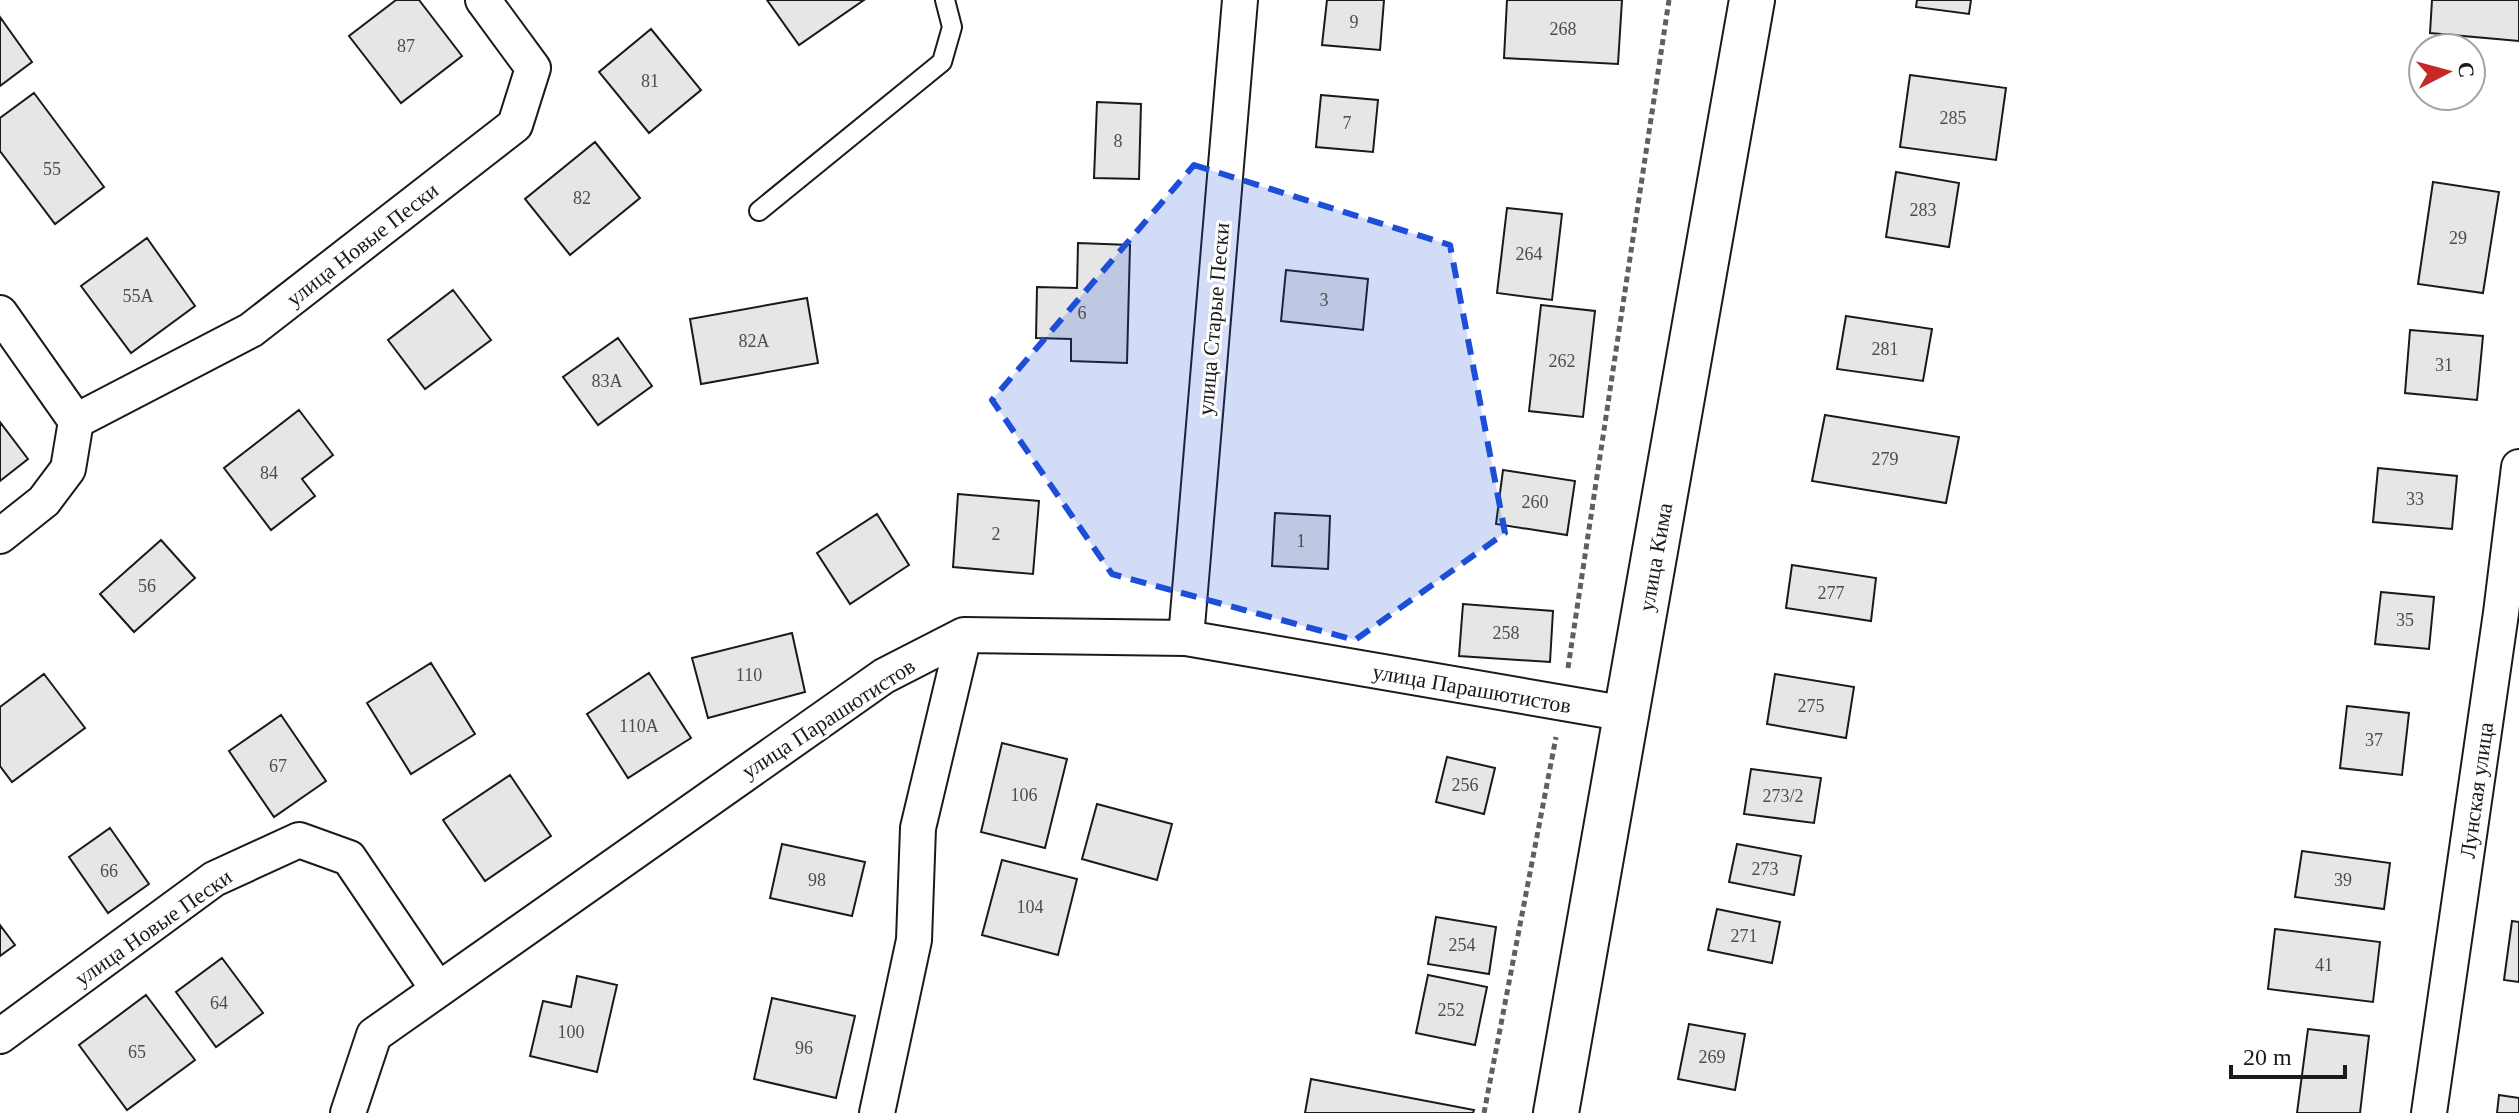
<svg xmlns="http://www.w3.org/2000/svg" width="2519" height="1113" viewBox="0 0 2519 1113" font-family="'Times New Roman',serif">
  <rect width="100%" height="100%" fill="#fff"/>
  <!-- building -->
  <path fill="#e6e6e6" stroke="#1a1a1a" stroke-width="2" d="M396 0H419L462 56 401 103 349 36Z
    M767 0H864L799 45Z
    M1327 0H1384L1380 50 1322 45Z
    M1507 0H1622L1618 64 1504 58Z
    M1917 0H1971L1969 14 1916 7Z
    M2432 0H2519V41L2430 33Z
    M0 17 32 62 0 86Z
    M651 29 701 90 649 133 599 72Z
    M1910 75 2006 88 1996 160 1900 147Z
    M34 93 104 187 55 224 0 151V118Z
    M1321 95 1378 100 1373 152 1316 147Z
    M1097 102 1141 104 1139 179 1094 178Z
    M595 142 640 198 570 255 525 199Z
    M1896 172 1959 183 1949 247 1886 237Z
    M2433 182 2499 192 2483 293 2418 284Z
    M1507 208 1562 214 1552 300 1497 293Z
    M147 238 195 306 131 353 81 286Z
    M1078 243 1130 245 1127 363 1071 361V339L1036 338 1037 287 1077 288Z
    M1286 270 1368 279 1363 330 1281 321Z
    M453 290 491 340 425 389 388 340Z
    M807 298 818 363 701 384 690 319Z
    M1541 305 1595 311 1583 417 1529 411Z
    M1846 316 1932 329 1923 381 1837 369Z
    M2410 330 2483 336 2477 400 2405 393Z
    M618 338 652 386 598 425 563 377Z
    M299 410 333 455 302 479 315 496 271 530 224 468Z
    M1825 415 1959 437 1946 503 1812 481Z
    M0 422 28 459 0 481Z
    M2378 468 2457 476 2452 529 2373 522Z
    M1503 470 1575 481 1567 535 1496 524Z
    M958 494 1039 501 1033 574 953 567Z
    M1275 513 1330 516 1328 569 1272 566Z
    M877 514 909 565 850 604 817 553Z
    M161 540 195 578 134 632 100 594Z
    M1792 565 1876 578 1871 621 1786 608Z
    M2381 592 2434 597 2429 649 2375 644Z
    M1463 604 1553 611 1550 662 1459 656Z
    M792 633 805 692 708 718 692 658Z
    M431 663 475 734 411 774 367 703Z
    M649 673 691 738 628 778 587 714Z
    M44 674 85 728 12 782 0 766V707Z
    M1775 674 1854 687 1846 738 1767 724Z
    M2347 706 2409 713 2402 775 2340 768Z
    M281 715 326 781 274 817 229 751Z
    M1002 743 1067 759 1045 848 981 832Z
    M1447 757 1495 768 1484 814 1436 802Z
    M1751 769 1821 778 1814 823 1744 814Z
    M510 775 551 836 485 881 443 820Z
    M1097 804 1172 824 1157 880 1082 859Z
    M110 828 149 884 108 913 69 857Z
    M782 844 865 862 852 916 770 898Z
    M1737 844 1801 856 1794 895 1729 882Z
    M2302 851 2390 863 2384 909 2295 897Z
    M1002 860 1077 879 1058 955 982 935Z
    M1717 909 1780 922 1772 963 1708 950Z
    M1436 917 1496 927 1489 974 1428 964Z
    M2512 921 2519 922V982L2504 980Z
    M0 925 15 945 0 956Z
    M2275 929 2380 942 2373 1002 2268 989Z
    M222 958 263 1013 216 1047 176 992Z
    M1428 975 1487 987 1475 1045 1416 1033Z
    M577 976 617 985 597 1072 530 1056 543 1001 571 1007Z
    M146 995 195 1060 127 1110 79 1045Z
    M772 998 855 1016 836 1098 754 1079Z
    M1689 1024 1745 1034 1735 1090 1678 1079Z
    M2308 1029 2369 1036 2360 1113H2297Z
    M1311 1079 1474 1110 1473 1113H1305Z
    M2499 1095 2519 1098V1113H2497Z"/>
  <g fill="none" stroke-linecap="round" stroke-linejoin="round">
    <defs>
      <path id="service" d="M759 211 942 62 952 27 945 0"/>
      <path id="minor" d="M0 313 76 421
        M0 536 44 501 68 469 76 421 251 330 515 125 533 68 483 0
        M1186 638 1240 0
        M0 1036 214 879 299 840 349 858 437 988
        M348 1113 374 1035 884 676 964 635 1186 638 1627 714
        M877 1113 914 940 918 828 964 635
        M2429 1113 2501 613 2519 467"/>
      <path id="primary" d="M1556 1113 1752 0"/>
    </defs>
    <!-- service casing -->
    <use href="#service" stroke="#1a1a1a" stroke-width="22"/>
    <!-- minor casing -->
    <use href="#minor" stroke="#1a1a1a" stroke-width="38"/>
    <!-- primary casing -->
    <use href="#primary" stroke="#1a1a1a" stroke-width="48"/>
    <!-- path -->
    <path stroke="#5f5f5f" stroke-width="5" stroke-dasharray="6 4" stroke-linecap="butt" d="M1568 668 1669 0
      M1484 1113 1556 737"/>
    <!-- service -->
    <use href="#service" stroke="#fff" stroke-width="18"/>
    <!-- minor -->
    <use href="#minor" stroke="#fff" stroke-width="34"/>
    <!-- primary -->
    <use href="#primary" stroke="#fff" stroke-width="44"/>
  </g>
  <!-- marked area -->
  <path fill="#1d4ed8" fill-opacity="0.2" stroke="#1d4ed8" stroke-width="6" stroke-dasharray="16 10" stroke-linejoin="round" d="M1194 165 1450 245 1505 533 1355 640 1112 574 992 400Z"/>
  <g text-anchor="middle" stroke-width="6" stroke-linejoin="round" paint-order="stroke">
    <!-- number labels -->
    <g font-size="18" fill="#4d4d4d">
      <text x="1354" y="28">9</text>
      <text x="1563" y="35">268</text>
      <text x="406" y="52">87</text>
      <text x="650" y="87">81</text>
      <text x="1953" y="124">285</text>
      <text x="1347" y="129">7</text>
      <text x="1118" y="147">8</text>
      <text x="52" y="175">55</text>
      <text x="582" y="204">82</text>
      <text x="1923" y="216">283</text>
      <text x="2458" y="244">29</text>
      <text x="1529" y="260">264</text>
      <text x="138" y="302">55А</text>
      <text x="1324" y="306">3</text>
      <text x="1082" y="319">6</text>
      <text x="754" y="347">82А</text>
      <text x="1885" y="355">281</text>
      <text x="1562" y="367">262</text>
      <text x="2444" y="371">31</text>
      <text x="607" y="387">83А</text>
      <text x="1885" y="465">279</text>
      <text x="269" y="479">84</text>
      <text x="2415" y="505">33</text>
      <text x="1535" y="508">260</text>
      <text x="996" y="540">2</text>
      <text x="1301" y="547">1</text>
      <text x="147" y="592">56</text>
      <text x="1831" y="599">277</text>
      <text x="2405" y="626">35</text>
      <text x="1506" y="639">258</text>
      <text x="749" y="681">110</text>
      <text x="1811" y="712">275</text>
      <text x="639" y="732">110А</text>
      <text x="2374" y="746">37</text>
      <text x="278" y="772">67</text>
      <text x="1465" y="791">256</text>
      <text x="1024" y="801">106</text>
      <text x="1783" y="802">273/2</text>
      <text x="1765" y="875">273</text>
      <text x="109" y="877">66</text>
      <text x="817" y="886">98</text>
      <text x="2343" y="886">39</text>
      <text x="1030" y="913">104</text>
      <text x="1744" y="942">271</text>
      <text x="1462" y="951">254</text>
      <text x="2324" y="971">41</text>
      <text x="219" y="1009">64</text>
      <text x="1451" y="1016">252</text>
      <text x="571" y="1038">100</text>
      <text x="804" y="1054">96</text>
      <text x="137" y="1058">65</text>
      <text x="1712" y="1063">269</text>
    </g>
    <!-- street labels -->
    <g font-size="22" fill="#1a1a1a" stroke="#fff">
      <text transform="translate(362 244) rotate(-38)" y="8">улица Новые Пески</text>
      <text transform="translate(1213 319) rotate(-85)" y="8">улица Старые Пески</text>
      <text transform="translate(1655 557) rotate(-80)" y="8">улица Кима</text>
      <text transform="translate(1472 688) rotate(10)" y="8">улица Парашютистов</text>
      <text transform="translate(828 718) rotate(-33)" y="8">улица Парашютистов</text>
      <text transform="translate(2476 790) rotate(-82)" y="8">Лунская улица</text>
      <text transform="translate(153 927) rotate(-35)" y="8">улица Новые Пески</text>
    </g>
  </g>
  <!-- north arrow -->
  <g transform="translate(2447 72) rotate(84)"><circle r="38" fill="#ffffff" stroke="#a3a3a3" stroke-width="2"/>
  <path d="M0-6L14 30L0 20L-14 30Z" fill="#c62828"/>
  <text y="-12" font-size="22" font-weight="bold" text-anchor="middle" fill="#1a1a1a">С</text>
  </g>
  <!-- scale -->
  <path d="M2231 1065v12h114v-12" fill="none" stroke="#1a1a1a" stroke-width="4"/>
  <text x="2243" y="1065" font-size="24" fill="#1a1a1a" stroke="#ffffff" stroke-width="6" paint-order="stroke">20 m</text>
</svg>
